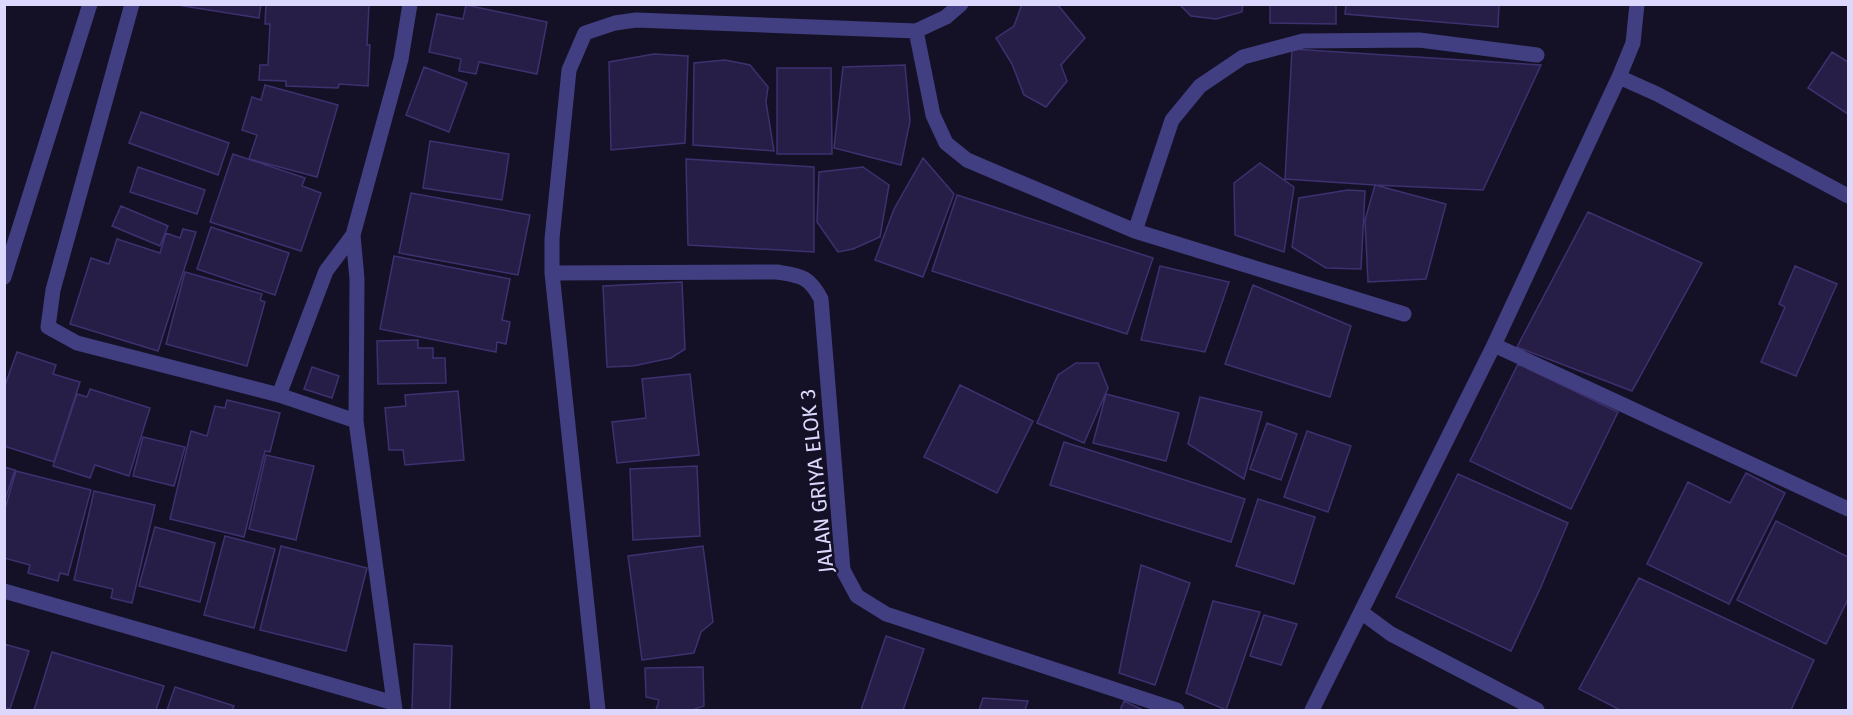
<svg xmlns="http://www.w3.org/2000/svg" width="1853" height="715" viewBox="0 0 1853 715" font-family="'Fira Sans',sans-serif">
  <rect width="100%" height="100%" fill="#141126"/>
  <!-- building -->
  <path fill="#261e46" stroke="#3e3170" stroke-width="1.5" d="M171 4H261L259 18Z
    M266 4H369L367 45H370L368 86 339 84 338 88 286 86V81L259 80 260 65H268L270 24H265Z
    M1022 4H1057L1085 38 1061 65 1067 81 1046 107 1024 95 1012 64 996 38 1014 26Z
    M1179 4H1243L1242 12 1216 19 1191 16Z
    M1270 4H1336V24L1270 23Z
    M1346 4H1499L1498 27 1345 14Z
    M466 5 547 22 537 74 479 62 476 74 459 71 461 59 429 52 437 14 463 19Z
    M1292 49 1541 65 1483 190 1375 185 1285 179Z
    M1832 52 1848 62V114L1808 88Z
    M654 54 688 56 685 143 611 150 609 62Z
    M725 60 750 65 768 87 766 102 774 151 693 145 694 63Z
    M905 65 910 121 901 165 834 148 843 67Z
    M424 67 467 83 449 132 406 115Z
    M777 68H831L832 154H777Z
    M265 85 338 105 317 177 249 159 257 135 242 130 252 97 261 100Z
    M141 112 229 143 218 175 129 143Z
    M430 141 509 154 502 200 423 188Z
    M233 154 305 178 302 186 321 193 301 251 210 222Z
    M923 158 954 194 923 277 875 260 894 209Z
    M686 159 814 167V252L688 245Z
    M1260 163 1294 187 1284 252 1235 235 1234 183Z
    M138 167 205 190 197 214 130 192Z
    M863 167 889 185 880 237 853 249 838 252 817 222 819 172Z
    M1375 185 1446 204 1426 279 1368 282 1365 220Z
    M1348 190 1365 191 1361 269 1326 268 1292 247 1299 198Z
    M411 193 530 215 518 275 399 253Z
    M957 195 1153 258 1127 334 932 271Z
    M121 206 168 226 160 246 112 226Z
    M1588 212 1702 263 1632 391 1517 347Z
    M211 227 289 253 275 295 197 269Z
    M183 229 196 232 158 351 70 324 91 258 109 264 117 239 160 253 166 233 180 238Z
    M394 256 510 279 502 320 510 322 506 344 497 342 496 352 380 329Z
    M1160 266 1229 282 1205 352 1141 340Z
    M1795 266 1837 284 1796 376 1761 362 1785 307 1779 304Z
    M185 272 262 294 260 300 265 302 247 366 166 344Z
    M682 282 685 349 671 358 633 366 607 367 603 286Z
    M1253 285 1351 326 1330 397 1225 364Z
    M418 340V348H433V358H445L446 383 378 384 377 341Z
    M17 352 56 365 53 374 80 382 54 462 4 446V388Z
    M1076 363H1098L1108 388 1084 443 1037 423 1058 375Z
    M1518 364 1618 412 1571 509 1470 461Z
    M312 367 339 376 332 398 304 389Z
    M690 374 699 455 617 463 612 422 646 418 642 379Z
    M960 385 1033 421 997 493 924 457Z
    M90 389 150 408 129 476 95 465 90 478 53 466 77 394 87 397Z
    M458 391 464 460 405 465 403 450H389L385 408 406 406 405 395Z
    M1106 394 1179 413 1166 461 1093 443Z
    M1200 397 1262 412 1244 479 1188 444Z
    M227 400 280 413 270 452 265 451 244 537 170 519 191 431 207 436 215 406 225 408Z
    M1267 423 1297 434 1281 480 1250 469Z
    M1307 431 1351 446 1328 512 1284 497Z
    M143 437 185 447 174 486 133 476Z
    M1064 442 1245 499 1231 542 1050 485Z
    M266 455 314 466 296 540 249 529Z
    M697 466 700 536 633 540 630 469Z
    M4 467 15 470 4 503Z
    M16 471 91 490 68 575 60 573 58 581 28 573 30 565 4 558V512Z
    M1746 473 1785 493 1729 604 1647 564 1688 482 1730 503Z
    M1458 474 1568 523 1540 589 1511 651 1396 597Z
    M94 491 155 505 132 603 111 598 113 589 74 580Z
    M1258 499 1315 517 1294 584 1236 566Z
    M1776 521 1848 557V599L1826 644 1737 600Z
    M155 527 215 543 200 602 139 586Z
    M225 536 275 549 254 628 204 615Z
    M281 546 367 568 346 651 260 630Z
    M703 546 713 622 701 632 694 653 642 660 628 556Z
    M1141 565 1190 583 1155 685 1119 673Z
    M1639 578 1814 660 1791 710H1620L1579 689Z
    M1213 601 1260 612 1226 710 1186 693Z
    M1264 615 1297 624 1281 665 1250 656Z
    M886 636 924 649 903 710H861Z
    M4 644 29 651 10 709 4 707Z
    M414 644 452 646 450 710H412Z
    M52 652 164 686 156 710H34Z
    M703 667 704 706 692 710H656L659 700 646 697 645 668Z
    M175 687 234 706 232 710H167Z
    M983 698 1028 701 1025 710H979Z
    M1124 701 1143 710H1120Z"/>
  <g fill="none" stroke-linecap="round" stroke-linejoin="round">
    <!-- minor -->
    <path stroke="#413f82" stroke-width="15" d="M132 4 53 290 48 327 77 343 279 395 356 421
      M916 31 933 115 946 143 967 160 1135 231 1172 120 1200 86 1243 57 1303 41 1419 40 1537 55
      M1619 77 1657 94 1848 196
      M1135 231 1404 314
      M552 273 777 272C801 276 809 276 821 299L843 570 857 596 886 614 1177 710
      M4 277 90 4
      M1494 345 1848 509
      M279 395 326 271 353 235
      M4 591 394 703
      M1361 612 1391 634 1537 710
      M395 710 356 421 357 279 353 235 401 59 410 4
      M598 710 552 273V239L569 70 585 33 615 23 636 20 916 31 946 17 961 4
      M1312 710 1494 345 1619 77 1633 43 1637 4"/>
  </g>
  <g text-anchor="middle" stroke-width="5" stroke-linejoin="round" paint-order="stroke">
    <!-- street labels -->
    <g font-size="21" fill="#dcd8fd" stroke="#141126">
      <text transform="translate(817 481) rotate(-96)" y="7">JALAN GRIYA ELOK 3</text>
    </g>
  </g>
  <!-- border -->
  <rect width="1853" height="715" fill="none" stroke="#dcd8fd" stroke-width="12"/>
</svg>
